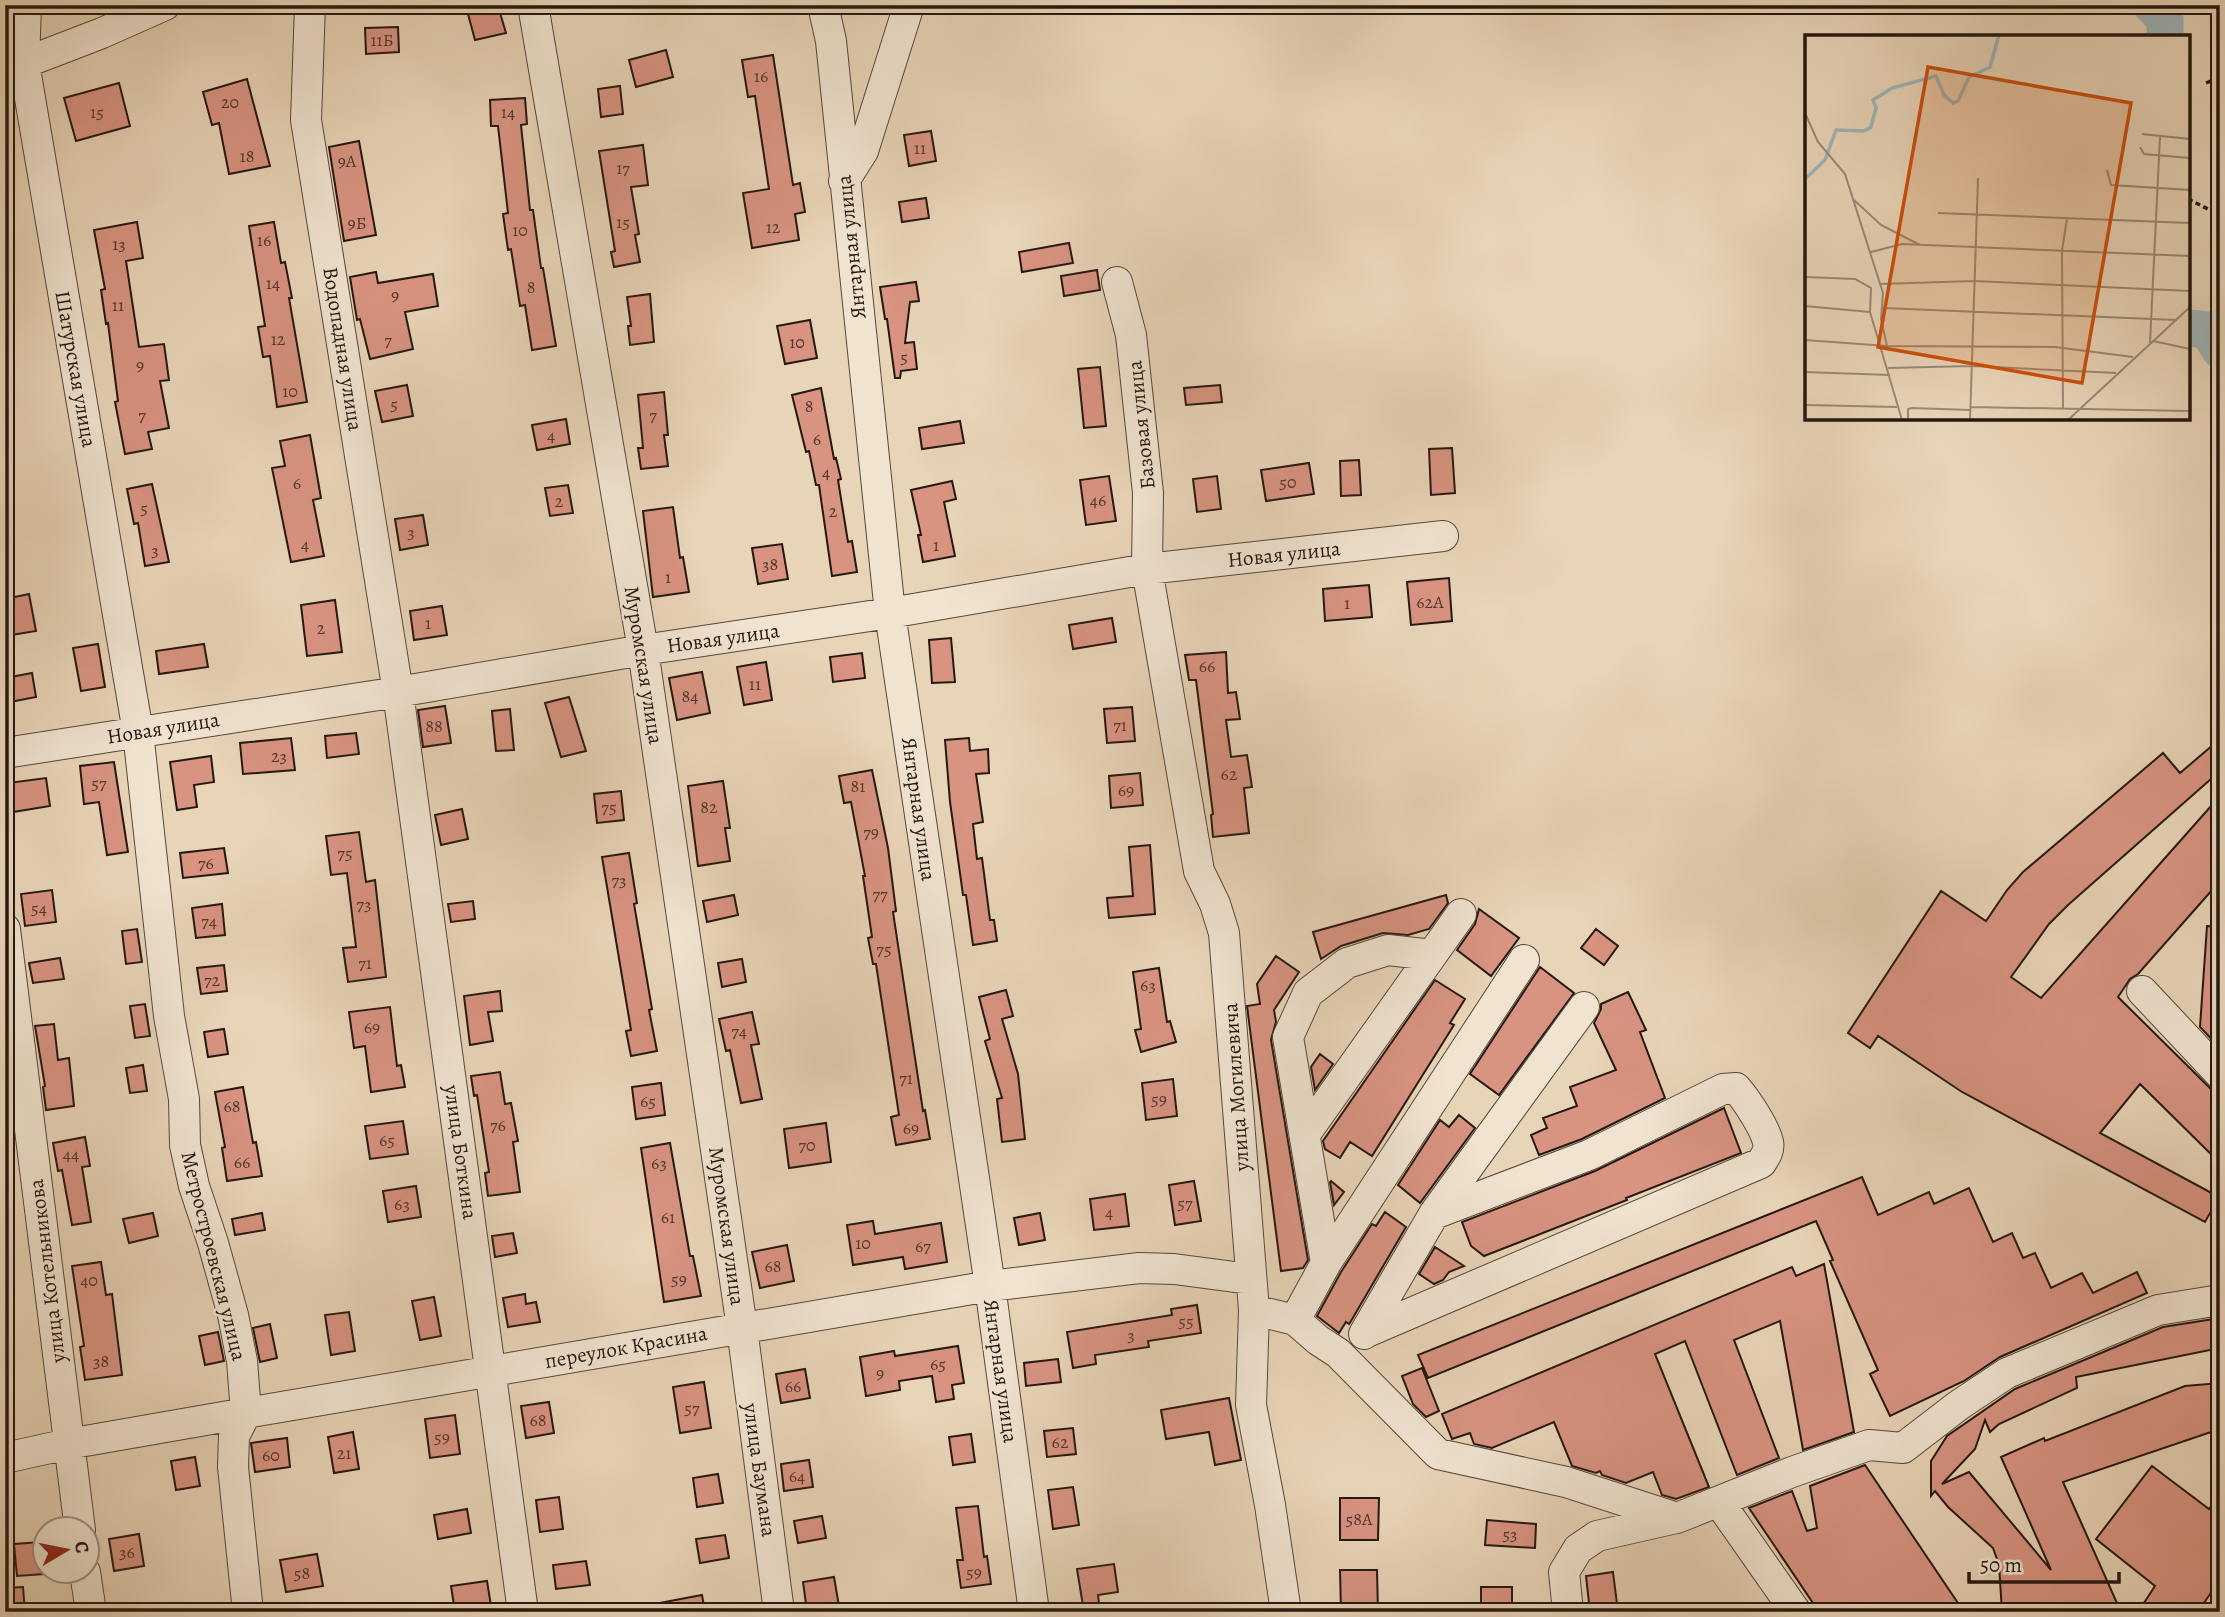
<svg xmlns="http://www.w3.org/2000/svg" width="2225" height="1617" viewBox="0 0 2225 1617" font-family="Alegreya,serif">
  <rect width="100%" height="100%" fill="#e8d4b7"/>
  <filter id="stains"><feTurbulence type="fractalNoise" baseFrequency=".00286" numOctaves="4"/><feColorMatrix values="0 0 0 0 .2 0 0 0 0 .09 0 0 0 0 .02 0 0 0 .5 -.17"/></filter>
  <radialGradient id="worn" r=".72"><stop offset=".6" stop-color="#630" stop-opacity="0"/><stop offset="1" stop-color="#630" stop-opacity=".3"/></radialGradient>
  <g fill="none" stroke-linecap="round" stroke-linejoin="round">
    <!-- river -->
    <path stroke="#9eb5bb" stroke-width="37" d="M2151 5 2165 19V37
      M2188 328 2207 330 2220 350"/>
  </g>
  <!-- building -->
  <path fill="#d89381" stroke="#251811" stroke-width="2" d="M498 6 506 33 475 40 468 14Z
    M398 27 399 52 366 54 365 28Z
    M666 50 673 77 636 87 629 60Z
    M773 55 793 185 800 183 805 212 795 214 799 240 752 248 743 193 769 189 755 96 748 97 742 60Z
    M247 79 270 166 229 174 219 123 212 125 203 92Z
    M119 83 130 126 76 141 64 98Z
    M620 86 623 114 601 117 598 89Z
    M525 98 527 124 521 125 530 210H533L541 268H543L556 346 532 350 525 305 520 306 511 249 508 250 503 214 508 213 498 126H491L490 100Z
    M931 131 936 161 909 166 904 135Z
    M359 141 376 235 344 241 329 147Z
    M643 145 648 185 631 187 639 234 635 235 640 262 614 267 611 252 615 251 599 151Z
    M926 198 929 218 902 222 899 202Z
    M137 222 143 258 126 261 139 347 164 344 169 380 160 381 169 428 148 432 152 449 125 454 115 402 118 401 108 323 106 324 101 290 105 289 94 230Z
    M274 222 281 263 285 262 292 298H289L307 402 277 407 270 356 263 357 258 327 265 326 249 226Z
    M1069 243 1073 263 1022 272 1019 252Z
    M1097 270 1100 290 1064 296 1061 276Z
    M376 272 378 283 433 274 438 306 405 312 413 349 370 359 360 319 357 320 350 277Z
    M916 282 919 301 910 302 905 343 914 342 917 369 901 371 900 378H895L887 319H885L880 287Z
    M650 294 654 342 630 345 628 326H631L627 297Z
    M810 320 817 358 785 364 777 326Z
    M1100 367 1106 426 1084 428 1078 369Z
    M407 385 413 416 382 422 375 391Z
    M1220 385 1222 402 1186 405 1184 388Z
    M821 388 834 459 836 458 841 479 838 480 848 542 852 541 857 572 832 576 819 485H816L809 451 806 452 792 395Z
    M664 392 668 435H664L668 466 641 469 638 448H643L638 395Z
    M566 419 570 444 537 450 532 425Z
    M960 421 964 443 922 449 919 428Z
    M310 435 321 498 313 500 324 556 291 562 272 468 285 466 280 441Z
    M1452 448 1455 493 1431 495 1429 449Z
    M1359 460 1361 495 1341 496 1340 461Z
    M1309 463 1314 494 1266 501 1261 470Z
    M1109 476 1116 521 1086 525 1080 480Z
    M1217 476 1221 509 1197 512 1193 479Z
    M952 481 956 499 944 502 955 556 923 562 918 535H921L911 490Z
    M152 484 169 562 145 566 138 523 134 524 127 489Z
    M568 485 573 513 550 516 545 488Z
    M673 507 680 558 683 557 689 592 653 597 643 511Z
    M423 515 428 545 400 550 395 519Z
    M782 544 788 579 758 584 752 548Z
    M1449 578 1452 621 1411 625 1407 582Z
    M1369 585 1372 617 1325 621 1323 589Z
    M29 594 36 631 5 636V599Z
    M335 600 342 652 307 656 301 605Z
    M442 606 447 635 414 640 410 611Z
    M1112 618 1116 642 1073 649 1069 625Z
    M951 638 955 682 932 683 929 640Z
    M98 644 105 687 81 691 73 648Z
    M204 644 208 667 159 674 156 651Z
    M1226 652 1228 693 1236 692 1240 719 1226 720 1231 757 1247 755 1252 787 1244 788 1249 833 1213 837 1211 815 1213 814 1196 680H1189L1185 655Z
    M862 653 865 678 833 682 830 657Z
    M766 662 772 700 744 705 737 667Z
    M702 672 710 713 677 720 669 678Z
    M32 673 36 697 5 703V678Z
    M569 697 586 751 561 757 545 703Z
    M445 706 451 743 423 747 418 710Z
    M1132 707 1135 741 1107 743 1104 709Z
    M510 709 514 750 496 751 492 711Z
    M356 733 359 754 327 758 325 736Z
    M291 738 295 770 243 774 240 743Z
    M969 738 970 751 988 749 989 773 976 774 983 822 973 824 977 859 982 858 990 920H994L997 941 973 945 966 895H963L950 802 945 740Z
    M2220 739V771L2068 905 2049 924 2011 977 2041 998 2220 796V881L2138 974 2130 979 2118 997 2220 1098V1163L2140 1084 2100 1133 2219 1197 2205 1222 1962 1092 1878 1036 1870 1048 1848 1033 1941 891 1986 921 2007 890 2023 872 2163 753 2180 773Z
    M211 756 214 782 194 785 197 807 177 810 170 762Z
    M114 762 128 852 107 855 99 802 84 804 80 766Z
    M872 770 888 848 896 911 893 912 923 1111 925 1110 930 1139 896 1145 891 1117 899 1115 876 964H873L868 938 872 937 863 876H865L851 802 844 803 839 776Z
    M1140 773 1143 805 1111 808 1109 776Z
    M46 778 50 806 13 812 8 783Z
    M723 781 730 828H725L730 861 698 866 688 786Z
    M621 791 624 820 597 823 594 794Z
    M462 809 468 839 441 845 435 815Z
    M359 832 366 882 375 880 386 977 348 982 343 948 356 947 347 873 331 875 326 836Z
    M1150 845 1155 914 1109 918 1107 898 1133 896 1129 847Z
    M224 848 228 873 183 878 180 853Z
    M629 853 637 903 634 904 652 1009 649 1010 657 1051 631 1056 626 1031 631 1030 602 857Z
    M52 890 56 922 25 926 21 894Z
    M734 895 738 915 707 922 703 901Z
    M1446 895 1448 903 1429 929 1408 935 1383 933 1341 946 1321 959 1313 932Z
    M473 901 475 919 451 922 448 904Z
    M222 904 225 935 196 938 192 908Z
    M1479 909 1519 938 1491 976 1457 950 1475 924Z
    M2207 926 2220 927V1048L2200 1027Z
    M137 929 142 962 126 964 122 931Z
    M1596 929 1618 946 1604 965 1581 948Z
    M1276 956 1299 972 1274 1010 1276 1022 1271 1040 1308 1260 1303 1268 1281 1271 1247 1006 1260 1004 1257 984Z
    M60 958 64 979 33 983 29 963Z
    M742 959 746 982 722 987 718 963Z
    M224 965 227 991 201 994 197 968Z
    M1540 967 1574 993 1499 1095 1470 1074Z
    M1159 968 1167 1022 1170 1021 1176 1042 1141 1052 1135 1030 1141 1029 1133 972Z
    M1435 980 1465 999 1450 1023 1454 1025 1372 1156 1350 1142 1340 1158 1325 1149 1323 1141Z
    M1006 990 1013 1016 1002 1019 1018 1074 1025 1139 1002 1142 997 1099 1002 1098 985 1041 990 1039 979 997Z
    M500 991 502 1011 488 1012 493 1041 470 1045 464 996Z
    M1628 992 1646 1030 1640 1032 1665 1098 1582 1139 1539 1155 1531 1135 1547 1128 1543 1118 1577 1106 1570 1087 1616 1070 1594 1023 1601 1009V1004Z
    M145 1004 150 1036 135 1038 130 1006Z
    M390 1007 397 1066 401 1065 405 1087 371 1092 365 1046 354 1048 349 1012Z
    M752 1012 759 1044 751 1045 762 1099 741 1103 730 1050 726 1051 719 1019Z
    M54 1024 58 1060 69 1058 74 1106 46 1110 43 1087 45 1086 35 1026Z
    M224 1029 228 1054 208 1057 204 1032Z
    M1320 1054 1333 1064 1315 1090 1311 1067Z
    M143 1065 147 1091 130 1093 126 1068Z
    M500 1072 505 1104 511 1103 518 1141 513 1142 520 1192 488 1196 485 1173 489 1172 477 1095 474 1096 471 1076Z
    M1173 1079 1177 1116 1146 1120 1142 1083Z
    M661 1083 665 1115 636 1119 632 1087Z
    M243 1087 253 1143 256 1142 262 1176 227 1181 222 1148 225 1147 215 1092Z
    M1724 1108 1741 1153 1626 1198 1627 1200 1484 1256 1471 1246 1462 1222 1595 1171Z
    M1459 1115 1475 1128 1420 1203 1398 1185 1440 1120 1449 1127Z
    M403 1121 408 1154 370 1159 365 1126Z
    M826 1123 831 1162 789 1168 784 1129Z
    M85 1137 90 1166 82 1167 91 1222 72 1225 62 1170 58 1171 53 1143Z
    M670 1143 690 1256H693L701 1296 664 1302 641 1148Z
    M1862 1177 1878 1215 1929 1192 1934 1204 1969 1188 1993 1242 2012 1233 2023 1258 2035 1253 2051 1288 2082 1273 2093 1293 2137 1272 2147 1293 2000 1357 1964 1381 1890 1416 1870 1374 1878 1370 1830 1261 1833 1260 1816 1221 1428 1378 1418 1355Z
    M1194 1181 1201 1221 1175 1225 1169 1185Z
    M1331 1181 1344 1192 1334 1205 1330 1182Z
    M416 1186 421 1217 388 1222 383 1191Z
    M1125 1194 1129 1226 1094 1230 1090 1199Z
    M1385 1212 1406 1227 1351 1321 1349 1324 1346 1322 1339 1333 1317 1316 1341 1272 1372 1224 1376 1226Z
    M153 1213 158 1236 129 1243 123 1219Z
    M262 1213 265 1230 235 1235 232 1219Z
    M1040 1213 1045 1240 1019 1245 1014 1218Z
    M873 1221 875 1234 941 1223 947 1262 905 1269 903 1257 853 1265 847 1225Z
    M513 1233 517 1253 495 1257 492 1236Z
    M787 1245 794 1281 760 1288 752 1252Z
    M1435 1247 1464 1266 1449 1272 1443 1280 1434 1284 1419 1274Z
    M101 1262 106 1295 112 1294 122 1375 85 1380 80 1347 84 1346 72 1266Z
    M1824 1264 1854 1432 1803 1450 1780 1321 1734 1340 1779 1458 1737 1475 1685 1341 1655 1354 1709 1487 1676 1499 1662 1495 1653 1472 1626 1483 1602 1475 1600 1471 1596 1473 1572 1466 1554 1422 1492 1448 1474 1444 1470 1433 1452 1439 1442 1414 1792 1267 1796 1276Z
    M525 1294 526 1304 536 1302 540 1322 508 1327 503 1298Z
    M434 1297 441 1336 420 1340 412 1301Z
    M1197 1305 1201 1333 1148 1341 1149 1347 1095 1355 1096 1364 1073 1368 1067 1332 1172 1315 1171 1309Z
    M349 1312 355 1351 331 1355 325 1315Z
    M2220 1318V1348L2076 1377 2077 1388 1999 1424 1990 1432 1985 1420 1975 1449 1942 1484 1969 1472 2051 1570 2001 1457 2044 1438 2045 1441 2185 1386 2220 1383V1429L2063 1482 2121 1612H2002L1999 1565 1993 1548 1948 1507 1935 1491 1931 1496V1461L1947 1436 2015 1389 2163 1327Z
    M270 1324 277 1358 260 1362 253 1328Z
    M218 1332 224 1361 205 1365 199 1336Z
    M958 1346 964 1383 952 1385 954 1399 936 1402 932 1376 899 1381 900 1390 866 1396 860 1357 894 1351 895 1356Z
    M1058 1359 1061 1382 1026 1386 1024 1363Z
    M1422 1368 1439 1411 1426 1417 1413 1404 1402 1376Z
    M805 1369 810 1398 781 1403 776 1374Z
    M704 1382 711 1428 680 1433 673 1387Z
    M1229 1398 1241 1460 1215 1465 1209 1432 1166 1439 1161 1410Z
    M549 1402 554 1433 526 1438 521 1406Z
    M455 1415 460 1454 430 1458 425 1419Z
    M1073 1428 1076 1454 1047 1457 1044 1431Z
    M353 1432 359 1469 334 1473 328 1437Z
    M971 1434 975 1462 953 1465 949 1437Z
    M287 1438 290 1467 255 1472 251 1443Z
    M195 1457 200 1486 176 1490 171 1461Z
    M809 1460 813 1487 784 1491 781 1464Z
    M1865 1465 1964 1612H1819L1749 1508 1792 1491 1807 1531 1817 1528 1810 1486Z
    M2152 1466 2209 1509 2220 1494V1579L2198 1612H2138L2155 1586 2096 1539Z
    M718 1474 723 1503 697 1507 693 1478Z
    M1073 1487 1079 1525 1053 1529 1048 1490Z
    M559 1497 563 1529 540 1532 536 1500Z
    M1340 1498H1379L1378 1540H1340Z
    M978 1506 984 1557 987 1556 991 1584 961 1588 957 1560H963L956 1508Z
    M467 1509 471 1533 438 1539 434 1515Z
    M822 1516 826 1538 798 1543 794 1521Z
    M1487 1520 1536 1524 1535 1548 1485 1545Z
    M139 1534 144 1566 114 1571 109 1539Z
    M725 1535 729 1558 700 1563 696 1539Z
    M41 1542 44 1574 17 1576 14 1544Z
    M317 1554 323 1586 286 1592 280 1560Z
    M586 1561 590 1585 556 1589 553 1565Z
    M1114 1564 1118 1592 1098 1595 1100 1612H1084L1077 1569Z
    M1340 1570H1377L1378 1612H1341Z
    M1613 1572 1618 1612H1590L1586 1576Z
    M834 1577 839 1606 807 1611 803 1582Z
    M487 1581 492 1612H455L451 1586Z
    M23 1587 25 1612H5V1588Z
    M1481 1587H1512V1612H1481Z
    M702 1595 705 1612H655L654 1604Z"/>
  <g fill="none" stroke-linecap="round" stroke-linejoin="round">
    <defs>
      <path id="minor" d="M26 5 24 63 138 732 169 1016 184 1099 185 1145 194 1186 213 1243 233 1315 242 1361 246 1413 234 1436 233 1467 248 1612
        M310 5 306 120 398 692 523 1612
        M533 5 643 650 742 1328 779 1612
        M823 5 831 41 890 613 990 1286 1034 1612
        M24 63 102 33 165 5
        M844 181 863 151 909 5
        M1117 282 1131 335 1148 493 1147 569 1199 871 1215 904 1224 933 1254 1310 1251 1405 1270 1505 1286 1612
        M5 753 398 692 643 650 890 613 1147 569 1443 536
        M5 929 80 1530
        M2142 991 2220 1074
        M1305 1134 1461 914
        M1326 1263 1288 1037 1308 993 1347 963 1388 950 1432 955
        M1254 1310 1295 1320 1318 1340 1338 1353 1438 1454 1566 1482 1677 1518 1792 1472 1869 1445 1903 1448 1959 1405 2007 1373 2158 1310 2220 1300
        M1295 1320 1326 1263 1524 960
        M1367 1332 1761 1163C1765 1157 1770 1150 1768 1142 1765 1128 1746 1099 1736 1088L1723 1089 1589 1155 1434 1214
        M1364 1334 1434 1214 1584 1007
        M5 1458 68 1444 246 1413 990 1286 1139 1268 1174 1269 1250 1279
        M1719 1502 1796 1612
        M85 1572 91 1612
        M1568 1612 1564 1572 1578 1549 1597 1536 1676 1518"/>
    </defs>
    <!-- minor casing -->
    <use href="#minor" stroke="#56473a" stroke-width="32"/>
    <!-- path -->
    <path stroke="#251811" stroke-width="3.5" stroke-dasharray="5 3.5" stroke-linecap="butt" d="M2206 83 2220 77
      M2188 199 2220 215"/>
    <!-- minor -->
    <use href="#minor" stroke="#f0e3d0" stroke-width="30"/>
  </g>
  <g text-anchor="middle" stroke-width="5" stroke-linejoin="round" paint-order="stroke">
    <!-- number labels -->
    <g font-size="18" fill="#52372d">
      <text x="382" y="46">11Б</text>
      <text x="761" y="82">16</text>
      <text x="230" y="108">20</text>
      <text x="97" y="118">15</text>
      <text x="508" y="118">14</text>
      <text x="920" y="154">11</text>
      <text x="247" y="162">18</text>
      <text x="347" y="167">9А</text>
      <text x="623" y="174">17</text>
      <text x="623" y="228">15</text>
      <text x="357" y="229">9Б</text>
      <text x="773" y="233">12</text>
      <text x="520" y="236">10</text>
      <text x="264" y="246">16</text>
      <text x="119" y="250">13</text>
      <text x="273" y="289">14</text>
      <text x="531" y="293">8</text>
      <text x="395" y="301">9</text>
      <text x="118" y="311">11</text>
      <text x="278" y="345">12</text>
      <text x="388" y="346">7</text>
      <text x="797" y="348">10</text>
      <text x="904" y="363">5</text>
      <text x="140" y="371">9</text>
      <text x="290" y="397">10</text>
      <text x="394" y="410">5</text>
      <text x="809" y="412">8</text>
      <text x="142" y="421">7</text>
      <text x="653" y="421">7</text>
      <text x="551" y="441">4</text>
      <text x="817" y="445">6</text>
      <text x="826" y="478">4</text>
      <text x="1288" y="488">50</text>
      <text x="297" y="489">6</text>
      <text x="1098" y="506">46</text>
      <text x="559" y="507">2</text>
      <text x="144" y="514">5</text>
      <text x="833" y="517">2</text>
      <text x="411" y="538">3</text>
      <text x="305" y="550">4</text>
      <text x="936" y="551">1</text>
      <text x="155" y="556">3</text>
      <text x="770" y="570">38</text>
      <text x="668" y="583">1</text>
      <text x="1430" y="608">62А</text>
      <text x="1347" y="609">1</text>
      <text x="428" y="629">1</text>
      <text x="321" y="634">2</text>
      <text x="1207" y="672">66</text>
      <text x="755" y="690">11</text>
      <text x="690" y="702">84</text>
      <text x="1120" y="731">71</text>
      <text x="434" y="732">88</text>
      <text x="279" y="762">23</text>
      <text x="1229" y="780">62</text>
      <text x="99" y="789">57</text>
      <text x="858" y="792">81</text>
      <text x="1126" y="796">69</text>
      <text x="609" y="813">75</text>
      <text x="709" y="813">82</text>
      <text x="871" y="838">79</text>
      <text x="345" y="859">75</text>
      <text x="206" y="869">76</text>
      <text x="619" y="886">73</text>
      <text x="880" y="900">77</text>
      <text x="364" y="910">73</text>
      <text x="39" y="914">54</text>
      <text x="209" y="927">74</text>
      <text x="884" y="955">75</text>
      <text x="365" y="969">71</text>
      <text x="212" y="986">72</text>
      <text x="1148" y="991">63</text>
      <text x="372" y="1033">69</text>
      <text x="739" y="1037">74</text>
      <text x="906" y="1084">71</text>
      <text x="1159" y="1105">59</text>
      <text x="648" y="1107">65</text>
      <text x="232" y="1112">68</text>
      <text x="498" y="1131">76</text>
      <text x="911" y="1134">69</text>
      <text x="387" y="1146">65</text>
      <text x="807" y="1151">70</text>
      <text x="71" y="1160">44</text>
      <text x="242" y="1168">66</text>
      <text x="659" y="1169">63</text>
      <text x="1185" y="1209">57</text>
      <text x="402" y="1210">63</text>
      <text x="1109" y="1218">4</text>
      <text x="668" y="1223">61</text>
      <text x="863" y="1249">10</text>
      <text x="923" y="1252">67</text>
      <text x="773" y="1272">68</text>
      <text x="679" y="1285">59</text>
      <text x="89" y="1286">40</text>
      <text x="1186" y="1327">55</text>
      <text x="1131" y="1341">3</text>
      <text x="101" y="1367">38</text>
      <text x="938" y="1370">65</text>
      <text x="880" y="1379">9</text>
      <text x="793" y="1392">66</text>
      <text x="692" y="1414">57</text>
      <text x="538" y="1426">68</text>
      <text x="442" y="1443">59</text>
      <text x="1060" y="1448">62</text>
      <text x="344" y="1459">21</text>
      <text x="271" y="1461">60</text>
      <text x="797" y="1482">64</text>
      <text x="1359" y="1525">58А</text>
      <text x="1510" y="1540">53</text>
      <text x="127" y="1558">36</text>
      <text x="974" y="1578">59</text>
      <text x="302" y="1579">58</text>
    </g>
    <!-- street labels -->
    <g font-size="21" fill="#251811" stroke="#f0e3d0">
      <text transform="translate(851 247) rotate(-96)" y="7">Янтарная улица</text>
      <text transform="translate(343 349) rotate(81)" y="7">Водопадная улица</text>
      <text transform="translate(76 369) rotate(80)" y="7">Шатурская улица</text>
      <text transform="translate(1141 425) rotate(-96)" y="7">Базовая улица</text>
      <text transform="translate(1284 554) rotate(-6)" y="7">Новая улица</text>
      <text transform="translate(723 638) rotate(-8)" y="7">Новая улица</text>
      <text transform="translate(644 665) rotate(81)" y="7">Муромская улица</text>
      <text transform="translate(163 728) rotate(-9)" y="7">Новая улица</text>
      <text transform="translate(919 809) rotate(82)" y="7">Янтарная улица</text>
      <text transform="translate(1236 1087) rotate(-94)" y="7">улица Могилевича</text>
      <text transform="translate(461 1152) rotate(82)" y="7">улица Боткина</text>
      <text transform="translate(727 1226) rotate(82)" y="7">Муромская улица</text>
      <text transform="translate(214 1256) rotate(76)" y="7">Метростроевская улица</text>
      <text transform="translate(47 1271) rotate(-97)" y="7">улица Котельникова</text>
      <text transform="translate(626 1347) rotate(-10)" y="7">переулок Красина</text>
      <text transform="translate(1001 1371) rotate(82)" y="7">Янтарная улица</text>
      <text transform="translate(760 1470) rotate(82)" y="7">улица Баумана</text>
    </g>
  </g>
  <!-- overview -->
  <g transform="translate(1805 35)">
    <rect width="385" height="385" fill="#e8d4b7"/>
    <path fill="none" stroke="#9eb5bb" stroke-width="3.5" d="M0 144 20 125 31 95 59 96 66 92 71 73 68 65 87 53 131 41 139 60 148 68 153 66 164 42 185 32 194 0"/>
    <path fill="none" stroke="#9a8975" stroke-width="2" d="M0 78 13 107 40 139 78 258 76 284 82 311M337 99 385 104M335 112 339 119 385 123M302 135 306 150 385 155M49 165 76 190 115 210M133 178 385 188M66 217 97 209 385 221M0 242 50 244 66 253 65 277 97 385M75 249 169 246 385 256M0 271 65 277M78 273 372 285M0 305 82 311 250 312 328 322M348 306 385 314M345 308 355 101M83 333 167 331 311 338M0 337 85 340M0 370 92 372M166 372 385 376M258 374 257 216 262 183M103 385V374L107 373 165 375M165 385 173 143M263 385 385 272"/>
    <path fill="#cb4f0d" fill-opacity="0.15" stroke="#cb4f0d" stroke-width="3.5" d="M123 32 326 68 277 348 73 312Z"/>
    <rect width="385" height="385" fill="none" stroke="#251811" stroke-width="3.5"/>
  </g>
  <!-- margin -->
  <rect width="2225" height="1617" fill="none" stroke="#e8d4b7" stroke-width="28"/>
  <rect x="7" y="7" width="2211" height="1603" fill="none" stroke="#251811" stroke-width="3.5"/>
  <rect x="14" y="14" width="2197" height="1589" fill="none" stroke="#251811" stroke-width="2"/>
  <!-- north arrow -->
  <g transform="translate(66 1550) rotate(80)"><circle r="33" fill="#f0e3d0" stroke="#9f9284" stroke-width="2"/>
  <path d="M0-5L12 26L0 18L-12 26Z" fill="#8f2418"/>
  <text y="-10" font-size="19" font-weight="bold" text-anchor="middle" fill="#251811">С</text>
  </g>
  <!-- scale -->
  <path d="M1969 1572v10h150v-10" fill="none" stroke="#251811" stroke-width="3.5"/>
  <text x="1980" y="1572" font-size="21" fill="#251811" stroke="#f0e3d0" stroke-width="5" paint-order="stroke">50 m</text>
  <rect width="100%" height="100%" filter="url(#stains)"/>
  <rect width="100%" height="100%" fill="url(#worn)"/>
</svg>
